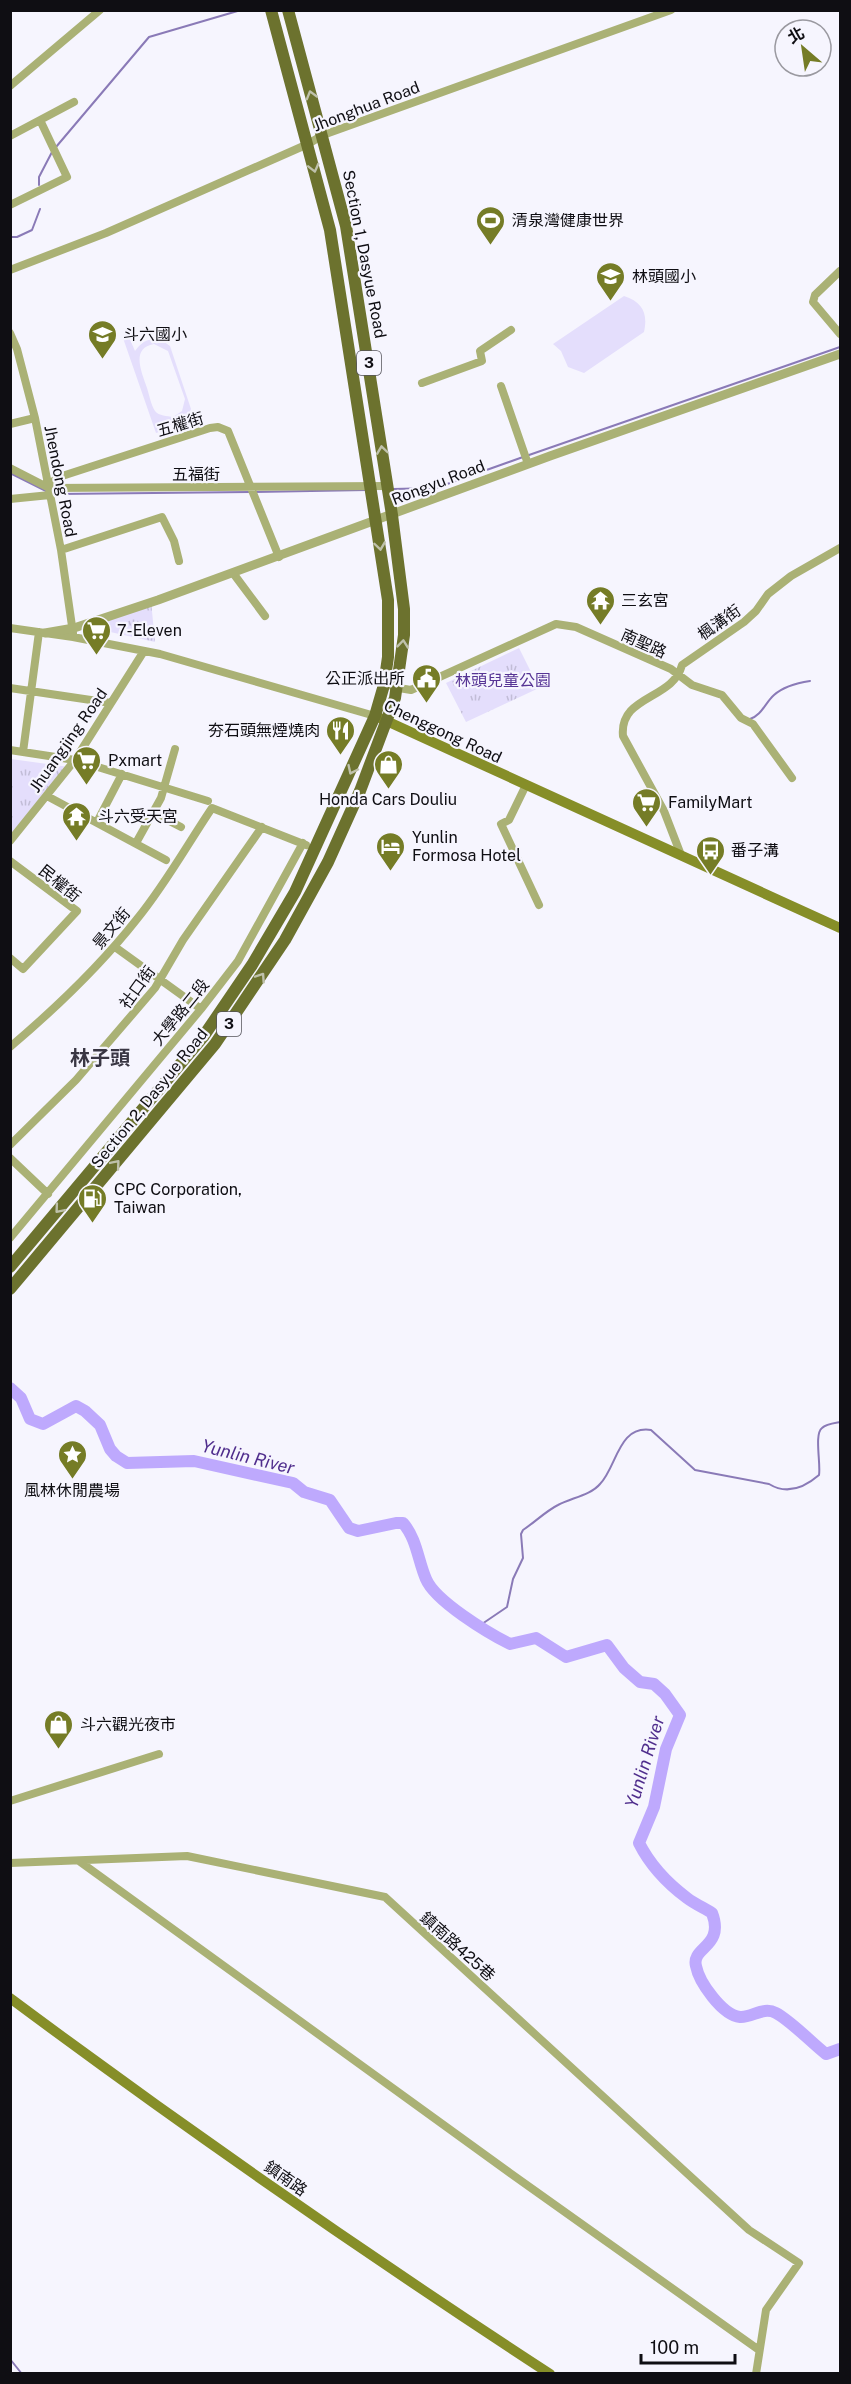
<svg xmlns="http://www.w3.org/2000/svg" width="851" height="2384" viewBox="0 0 851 2384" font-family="'Public Sans','Noto Sans TC',sans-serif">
  <defs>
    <pattern id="park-tufts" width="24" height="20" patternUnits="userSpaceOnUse" patternTransform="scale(1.5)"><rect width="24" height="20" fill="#e4defc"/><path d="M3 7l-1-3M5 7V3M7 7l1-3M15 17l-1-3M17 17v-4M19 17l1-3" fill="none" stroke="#c2bdd7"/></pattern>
  </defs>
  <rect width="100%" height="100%" fill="#f6f5fe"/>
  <!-- green -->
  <path fill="#e4defc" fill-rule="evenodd" d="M624 296C643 302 648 314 644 332L584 373 568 367 561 351 553 344Z
    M129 337 135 351C145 337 157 336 170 346L191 409 187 418 178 426 159 423 162 431 156 433 123 338ZM154 344 168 351 185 399 182 411 173 417C167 416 159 416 155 411 151 405 149 394 147 388 142 373 130 348 154 344Z"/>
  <!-- park -->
  <path fill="url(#park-tufts)" d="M151 601 155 642 88 627Z
    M519 648 539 688 466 722 446 683Z
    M11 759 69 767 11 837Z"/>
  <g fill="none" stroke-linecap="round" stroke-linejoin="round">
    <!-- stream -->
    <path stroke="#8a7ab7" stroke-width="2" d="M56 147 149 37 241 10
      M39 185V177L52 152
      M10 237H17L32 230 40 209
      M529 455 840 347
      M10 473 46 491
      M393 489 436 488 523 457
      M52 492 58 494 250 492
      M255 492 367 490
      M750 719C762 715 765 703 774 695 784 686 797 683 810 681
      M479 1626 507 1607 513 1579 523 1558 521 1534 523 1530C535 1522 546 1511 558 1505 571 1498 591 1495 600 1484 617 1467 618 1425 651 1430L695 1470 769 1484C787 1495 804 1488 819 1475 821 1464 814 1434 822 1428 826 1424 835 1423 840 1422
      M10 2359 22 2374"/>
    <!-- river -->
    <path stroke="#bea9fd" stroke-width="12" d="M10 1388 21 1398 30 1419 43 1424 76 1406 85 1411 100 1425 110 1449 116 1456 127 1463 194 1461 293 1483 304 1492 330 1500 349 1528 358 1531 396 1523H403C417 1539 418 1561 426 1579 435 1601 488 1633 510 1644L536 1638 566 1657 607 1645 624 1668 640 1682 654 1684 665 1694 680 1715 666 1749 654 1807 639 1843C650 1865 667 1883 687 1898 695 1904 704 1908 712 1913 725 1947 691 1947 696 1966 699 1982 722 2015 740 2017 752 2018 763 2006 776 2013 791 2021 812 2043 826 2054L840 2049"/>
    <!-- minor -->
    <path stroke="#aab175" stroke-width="8" d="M10 86 100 10
      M10 136 74 102
      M10 205 67 177 40 120
      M10 270 106 233 308 144 323 135 671 10
      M840 271 815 295 813 302 840 334
      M10 333 17 349 35 418 61 550 73 633
      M422 383 482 361 480 351 511 330
      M501 386 528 464
      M10 424 35 418
      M10 468 49 488 387 486
      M49 488 56 478 210 428 218 427 228 431 279 557
      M10 499 50 495
      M61 550 162 517 174 541 179 561
      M233 573 265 616
      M10 628 73 637 160 654 375 716
      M393 687 411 690 556 624 576 627 671 669 692 685 722 695 741 718 753 724 792 778
      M10 688 111 703
      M10 750 75 760 208 801
      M23 752 39 632
      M526 785 509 820 501 824 539 905
      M47 796 166 860
      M152 812 181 827
      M97 822 122 774
      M10 841 75 760 144 651
      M136 843 161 798 175 749
      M681 855 664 811 623 736C619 695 673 700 682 665L744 622 756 611 768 594 791 576 840 548
      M10 861 77 911 23 969 10 958
      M115 947 201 1009
      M10 1047C56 1008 100 966 137 919 165 885 187 845 212 808L306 845
      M10 1145 76 1080 155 988 183 940 262 827
      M10 1158 48 1194
      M10 1238 201 1009 238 961 303 843
      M10 1801 159 1754
      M79 1861 510 2173 759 2350
      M10 1863 187 1856 385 1897 749 2230 799 2263 766 2310 756 2374"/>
    <!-- tertiary -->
    <path stroke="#aab175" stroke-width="9" d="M45 633 74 628 158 600 550 456 840 354"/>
    <!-- secondary -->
    <path stroke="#868e28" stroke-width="10" d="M380 718 840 928
      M10 1998C186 2129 366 2254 550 2374"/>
    <!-- primary -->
    <path stroke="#6c722e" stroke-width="12" d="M10 1267 203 1037 252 965 295 892 375 716 384 685 388 657V600L330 230 271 10
      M10 1289 215 1044 285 940 328 862 360 791 395 698 404 635V609L392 515 346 226 288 10"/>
  </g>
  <!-- one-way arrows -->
  <defs><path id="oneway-chevron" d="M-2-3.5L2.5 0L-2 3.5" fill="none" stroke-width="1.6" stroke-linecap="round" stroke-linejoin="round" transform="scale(1.5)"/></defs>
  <g stroke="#bfc1ab">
    <use href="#oneway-chevron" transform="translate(311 95) rotate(-106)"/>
    <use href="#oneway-chevron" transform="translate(314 168) rotate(76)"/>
    <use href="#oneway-chevron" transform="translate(382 450) rotate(-98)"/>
    <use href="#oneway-chevron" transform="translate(380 546) rotate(82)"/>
    <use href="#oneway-chevron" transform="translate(403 644) rotate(-84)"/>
    <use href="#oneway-chevron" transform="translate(352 770) rotate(115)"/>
    <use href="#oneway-chevron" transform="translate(261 977) rotate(-56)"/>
    <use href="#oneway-chevron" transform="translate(116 1164) rotate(-50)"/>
    <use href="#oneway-chevron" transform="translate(59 1209) rotate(130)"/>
  </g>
  <!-- icons -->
  <defs>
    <symbol id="stadium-pin" viewBox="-11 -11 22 30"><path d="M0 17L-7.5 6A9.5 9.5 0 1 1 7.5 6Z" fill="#757c26" stroke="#f6f5fe"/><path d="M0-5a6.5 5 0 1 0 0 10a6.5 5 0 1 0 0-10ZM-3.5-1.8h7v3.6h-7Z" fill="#fff"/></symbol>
    <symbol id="school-pin" viewBox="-11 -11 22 30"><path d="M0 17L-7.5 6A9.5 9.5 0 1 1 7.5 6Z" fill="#757c26" stroke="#f6f5fe"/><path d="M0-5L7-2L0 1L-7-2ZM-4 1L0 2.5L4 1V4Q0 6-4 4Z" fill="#fff"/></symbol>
    <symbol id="temple-pin" viewBox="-11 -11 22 30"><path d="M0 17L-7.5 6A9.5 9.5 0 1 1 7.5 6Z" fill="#757c26" stroke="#f6f5fe"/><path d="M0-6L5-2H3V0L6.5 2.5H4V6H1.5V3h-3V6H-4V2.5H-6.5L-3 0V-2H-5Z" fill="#fff"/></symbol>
    <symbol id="supermarket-pin" viewBox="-11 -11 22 30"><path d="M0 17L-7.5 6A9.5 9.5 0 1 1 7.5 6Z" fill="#757c26" stroke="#f6f5fe"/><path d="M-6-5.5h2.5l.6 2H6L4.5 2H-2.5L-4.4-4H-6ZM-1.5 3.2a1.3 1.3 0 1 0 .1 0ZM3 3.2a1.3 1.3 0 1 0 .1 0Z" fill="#fff"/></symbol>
    <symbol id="civic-pin" viewBox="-11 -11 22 30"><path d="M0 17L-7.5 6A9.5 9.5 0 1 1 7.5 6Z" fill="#757c26" stroke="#f6f5fe"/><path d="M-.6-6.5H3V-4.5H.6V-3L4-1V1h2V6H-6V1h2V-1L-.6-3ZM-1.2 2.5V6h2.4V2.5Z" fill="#fff"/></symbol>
    <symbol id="restaurant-pin" viewBox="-11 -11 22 30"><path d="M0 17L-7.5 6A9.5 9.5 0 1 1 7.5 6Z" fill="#757c26" stroke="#f6f5fe"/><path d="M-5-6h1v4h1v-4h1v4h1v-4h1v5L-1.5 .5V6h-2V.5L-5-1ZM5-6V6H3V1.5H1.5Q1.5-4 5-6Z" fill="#fff"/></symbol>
    <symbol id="shop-pin" viewBox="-11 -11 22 30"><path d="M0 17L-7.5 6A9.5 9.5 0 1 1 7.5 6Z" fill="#757c26" stroke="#f6f5fe"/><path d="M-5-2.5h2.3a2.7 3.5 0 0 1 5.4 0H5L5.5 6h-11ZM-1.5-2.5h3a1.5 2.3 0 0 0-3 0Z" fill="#fff"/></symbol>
    <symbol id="hotel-pin" viewBox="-11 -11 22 30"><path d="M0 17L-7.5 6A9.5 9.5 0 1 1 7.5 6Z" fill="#757c26" stroke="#f6f5fe"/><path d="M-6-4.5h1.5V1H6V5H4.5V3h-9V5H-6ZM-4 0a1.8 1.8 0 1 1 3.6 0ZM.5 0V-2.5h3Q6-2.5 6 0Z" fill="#fff"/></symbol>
    <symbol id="bus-pin" viewBox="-11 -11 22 30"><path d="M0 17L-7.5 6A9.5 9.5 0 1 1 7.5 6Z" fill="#757c26" stroke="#f6f5fe"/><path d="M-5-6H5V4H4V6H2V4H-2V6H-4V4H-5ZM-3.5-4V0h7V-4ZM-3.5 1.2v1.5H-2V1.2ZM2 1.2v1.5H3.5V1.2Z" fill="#fff"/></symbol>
    <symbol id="fuel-pin" viewBox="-11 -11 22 30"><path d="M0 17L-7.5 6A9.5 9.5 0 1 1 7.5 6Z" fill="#757c26" stroke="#f6f5fe"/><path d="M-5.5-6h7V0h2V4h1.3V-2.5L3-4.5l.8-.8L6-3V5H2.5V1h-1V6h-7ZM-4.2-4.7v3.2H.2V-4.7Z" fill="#fff"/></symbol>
    <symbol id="sight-pin" viewBox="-11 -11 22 30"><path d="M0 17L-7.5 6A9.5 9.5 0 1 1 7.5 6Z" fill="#757c26" stroke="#f6f5fe"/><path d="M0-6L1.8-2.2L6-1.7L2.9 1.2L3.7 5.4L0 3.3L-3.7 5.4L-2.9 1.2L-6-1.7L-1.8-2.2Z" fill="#fff"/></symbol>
  </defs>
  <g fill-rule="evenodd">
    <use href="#stadium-pin" x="474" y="204" width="33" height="45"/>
    <use href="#school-pin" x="594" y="260" width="33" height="45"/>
    <use href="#school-pin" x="86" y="318" width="33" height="45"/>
    <use href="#temple-pin" x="584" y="584" width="33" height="45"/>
    <use href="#supermarket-pin" x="80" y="614" width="33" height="45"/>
    <use href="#civic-pin" x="410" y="662" width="33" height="45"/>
    <use href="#restaurant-pin" x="324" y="714" width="33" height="45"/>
    <use href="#supermarket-pin" x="70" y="744" width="33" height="45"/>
    <use href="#shop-pin" x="372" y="748" width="33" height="45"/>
    <use href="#supermarket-pin" x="630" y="786" width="33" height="45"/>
    <use href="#temple-pin" x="60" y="800" width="33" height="45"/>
    <use href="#hotel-pin" x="374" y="830" width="33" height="45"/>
    <use href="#bus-pin" x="694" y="834" width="33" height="45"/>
    <use href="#fuel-pin" x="76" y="1182" width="33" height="45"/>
    <use href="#sight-pin" x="56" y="1438" width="33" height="45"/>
    <use href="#shop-pin" x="42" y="1708" width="33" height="45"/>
  </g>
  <g text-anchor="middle" stroke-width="4.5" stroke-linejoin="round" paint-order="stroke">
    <!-- shield labels -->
    <g fill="#f6f5fe" stroke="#54535a" stroke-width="1.5">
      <rect x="357" y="351" width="24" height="24" rx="4.5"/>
      <rect x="217" y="1012" width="24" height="24" rx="4.5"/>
    </g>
    <g font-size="15" font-weight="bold" fill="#0f0e13">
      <text x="369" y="368">3</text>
      <text x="229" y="1029">3</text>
    </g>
    <!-- street labels -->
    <g font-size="16" fill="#0f0e13" stroke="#f6f5fe">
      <text transform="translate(366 106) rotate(-21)" y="6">Jhonghua Road</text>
      <text transform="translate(365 254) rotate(79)" y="6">Section 1, Dasyue Road</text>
      <text transform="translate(180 424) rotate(-17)" y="6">五權街</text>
      <text x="196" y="480">五福街</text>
      <text transform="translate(61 481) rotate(79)" y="6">Jhendong Road</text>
      <text transform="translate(438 482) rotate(-21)" y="6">Rongyu Road</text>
      <text transform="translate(719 622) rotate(-35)" y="6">楓溝街</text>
      <text transform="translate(644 643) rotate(24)" y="6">南聖路</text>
      <text transform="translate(443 731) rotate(25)" y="6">Chenggong Road</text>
      <text transform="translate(68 740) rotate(-55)" y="6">Jhuangjing Road</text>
      <text transform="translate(60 883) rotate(39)" y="6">民權街</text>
      <text transform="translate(111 928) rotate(-50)" y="6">景文街</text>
      <text transform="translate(137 987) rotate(-54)" y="6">社口街</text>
      <text transform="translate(180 1012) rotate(-51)" y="6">大學路二段</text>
      <text transform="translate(149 1098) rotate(-51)" y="6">Section 2, Dasyue Road</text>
      <text transform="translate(458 1946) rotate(42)" y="6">鎮南路425巷</text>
      <text transform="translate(286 2178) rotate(35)" y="6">鎮南路</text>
    </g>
    <!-- poi labels -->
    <g font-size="16" fill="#0f0e13" stroke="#f6f5fe" text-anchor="start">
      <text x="512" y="226">清泉灣健康世界</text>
      <text x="632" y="282">林頭國小</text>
      <text x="123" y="340">斗六國小</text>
      <text x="621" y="606">三玄宮</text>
      <text x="117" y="636">7-Eleven</text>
      <text x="405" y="684" text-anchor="end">公正派出所</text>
      <text x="320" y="736" text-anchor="end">夯石頭無煙燒肉</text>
      <text x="108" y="766">Pxmart</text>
      <text x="388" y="805" text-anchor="middle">Honda Cars Douliu</text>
      <text x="668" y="808">FamilyMart</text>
      <text x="98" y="822">斗六受天宮</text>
      <text x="412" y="843">Yunlin<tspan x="412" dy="18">Formosa Hotel</tspan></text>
      <text x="731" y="856">番子溝</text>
      <text x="114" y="1195">CPC Corporation,<tspan x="114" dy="18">Taiwan</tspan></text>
      <text x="72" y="1496" text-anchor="middle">風林休閒農場</text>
      <text x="80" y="1730">斗六觀光夜市</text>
    </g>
    <!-- park labels -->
    <g font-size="16" fill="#573595" stroke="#f6f5fe">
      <text x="503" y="686">林頭兒童公園</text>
    </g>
    <!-- water labels -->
    <g font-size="18" font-style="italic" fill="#502e8d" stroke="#f6f5fe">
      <text transform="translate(248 1457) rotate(14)" y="6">Yunlin River</text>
      <text transform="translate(645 1762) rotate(-73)" y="6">Yunlin River</text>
    </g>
    <!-- quarter labels -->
    <g font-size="20" font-weight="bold" fill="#393643" stroke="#f6f5fe">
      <text x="100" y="1065">林子頭</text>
    </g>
  </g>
  <!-- border -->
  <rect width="851" height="2384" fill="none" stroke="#0f0e13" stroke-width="24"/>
  <!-- north arrow -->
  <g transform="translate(803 48) rotate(331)"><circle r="28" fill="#f6f5fe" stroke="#9a99a0" stroke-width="1.5"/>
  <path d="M0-4.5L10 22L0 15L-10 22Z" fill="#757c26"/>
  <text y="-9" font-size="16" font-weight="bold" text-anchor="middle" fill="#0f0e13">北</text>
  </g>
  <!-- scale -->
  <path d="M641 2354v9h94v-9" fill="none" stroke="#0f0e13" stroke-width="3"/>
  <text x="650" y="2354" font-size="18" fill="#0f0e13" stroke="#f6f5fe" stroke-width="4.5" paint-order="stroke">100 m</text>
</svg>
